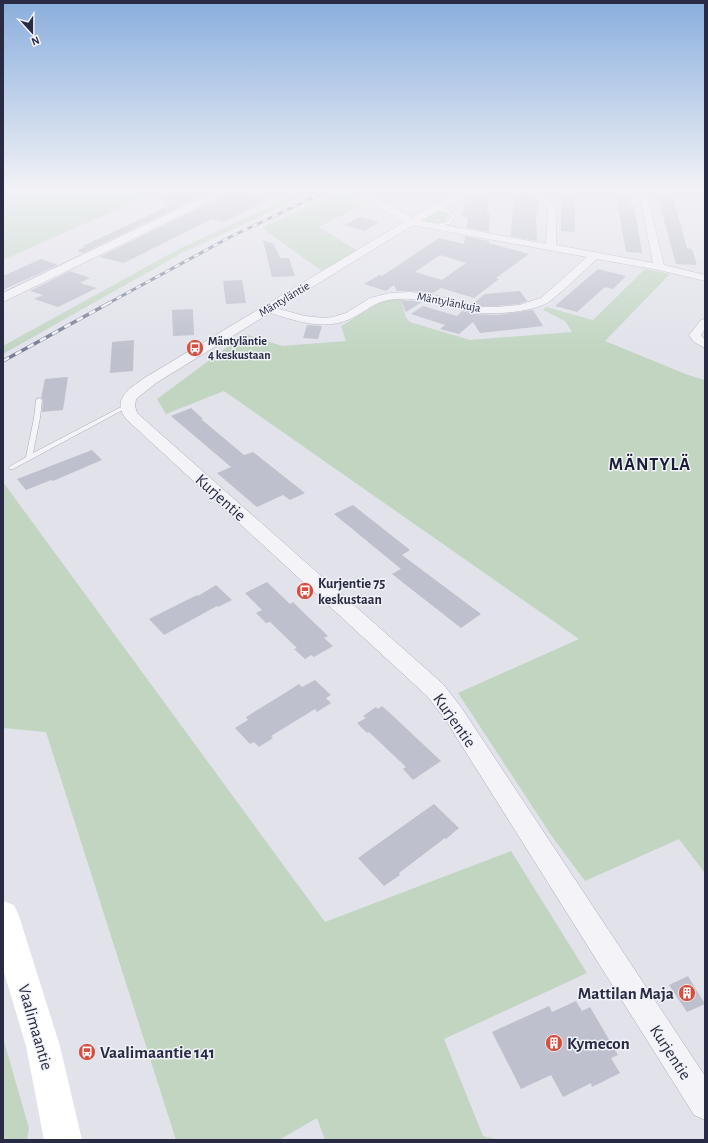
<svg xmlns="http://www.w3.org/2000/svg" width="708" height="1143" viewBox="0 0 708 1143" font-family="'Alegreya Sans',sans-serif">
  <rect width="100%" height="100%" fill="#e1e2ea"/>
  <!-- green -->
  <path fill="#c1d5c1" d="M3 191H158L3 260Z
    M303 191H315L182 253 3 354V346L177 250Z
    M339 192 363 204 319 227 358 251 322 271 262 228Z
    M436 211H443L449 213 444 222C437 224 426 226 424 218Z
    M645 269 670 274 605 341 688 375 705 380V873L679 839 585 881 551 835 458 693 579 639 224 391 166 414 157 399 245 334 282 346 346 341 341 326 382 301 401 299 406 318 410 322 470 340 572 332 565 321 543 310 546 307 593 320Z
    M3 482 325 922 511 851 587 973 444 1039 483 1136 498 1140H325L317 1118 279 1140H176L46 732 3 728Z
    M3 1038 29 1128 27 1140H3Z"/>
  <!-- building -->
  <path fill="#bec0cd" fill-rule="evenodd" d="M177 191H212L83 253 77 251 85 247 83 246 168 206H166L173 203 159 199Z
    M229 191H262L251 196 268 200 224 222 212 219 124 263 99 257 228 194Z
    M514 191H522L538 201 537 214H536L537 241 511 236Z
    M561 191H575V232L561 231Z
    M656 191H667L668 197H673L687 248 692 249 697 265 676 264Z
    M476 194H489L487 213 490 214 489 232 467 228 468 217H462L465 202H470L471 196H475Z
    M616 196 628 197 629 205 634 206 642 253 626 252Z
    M360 217 379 222 364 231 344 225Z
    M465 236 489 241V243L529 254 496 278 499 279 474 298 441 288 433 293 411 291H397L394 285 386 291 364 284 379 275 382 276 439 238 464 244ZM440 255 466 263 442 280 415 272Z
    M263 240 274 244 280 258H289L295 276 272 277Z
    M41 259 58 265 3 290V276Z
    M598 269 626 276 613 289 605 287 577 312 555 306Z
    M70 271 90 278 80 283 97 288 58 307 34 299 43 295 30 291Z
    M242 280 246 303 226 304 223 281Z
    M520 291 527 301 519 304 497 306H478L472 304 485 294Z
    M401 300 415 301 422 302 406 312Z
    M423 306 457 316 462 311 475 314 497 315 533 310 543 326 480 333 473 322 459 334 440 329 445 325 411 314Z
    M193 309 194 335 173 336 172 310Z
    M307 325 322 326 318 339 303 338Z
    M134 340 133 371 110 373 112 342Z
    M68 377 63 410 42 412 43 400 41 398 45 379Z
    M191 408 203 419H201L244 455 253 452 305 493 290 500 283 495 257 507 217 473 231 467 171 416Z
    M92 450 102 460 53 481 51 480 26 490 17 479Z
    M353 505 410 550 402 555 481 614 461 628 392 574 401 569 334 514Z
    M267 582 290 604 293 602 302 611 328 636 324 638 333 646 314 657 311 655 305 659 294 649 297 648 270 622 266 623 256 613 262 610 245 593Z
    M216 585 232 600 218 607 217 606 164 635 149 619 197 595 198 596Z
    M315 680 331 695 326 698 331 703 317 712 315 709 271 736 273 738 259 747 254 742 250 744 235 728 248 720 246 717 285 693 299 684 302 687Z
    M382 706 392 715 441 761 413 780 403 769 406 767 369 732 367 733 357 723 366 718 363 716 376 707 378 709Z
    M434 804 459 828 446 839 445 838 399 873 400 875 384 886 358 858Z
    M688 976 705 1004 687 1012 669 985Z
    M576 1001 582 1011 590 1007 618 1055 611 1058 620 1073 592 1087 591 1083 563 1097 551 1075 521 1089 492 1032 549 1006 552 1012Z"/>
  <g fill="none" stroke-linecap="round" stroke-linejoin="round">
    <defs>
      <path id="service" d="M440 208 449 210 455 217 450 224 432 227V225L447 222 451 217C445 208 439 213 432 210Z
        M39 398 42 400 40 418 33 453 125 405 127 404 130 406 13 469H9L8 468 9 467 26 457 34 418 36 400Z"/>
      <path id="minor" d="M523 191H533L553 203 556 211V245L653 263 641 202 628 191C638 191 643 193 649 202L664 265 705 275V281L659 270 597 259C581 273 566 289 550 301 534 313 486 316 467 311 443 305 422 297 396 299 373 301 368 311 350 319 322 332 291 319 264 311L263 309 268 306 305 316 324 318 333 317 346 313 370 298 390 293 411 292 434 295 478 307H497L519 305 541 298 587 257 412 225 407 222 412 219 546 244 548 211 545 204Z
        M705 319V329L701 335 705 340V348L694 342 689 335 701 320Z"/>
      <path id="tertiary" d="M215 191H228L227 193 3 302V293Z
        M353 191H365L412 217 462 191H474L410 227 156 383 136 399 135 406 137 413 443 684 461 707 705 1076V1120L694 1115 445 719 427 696 126 419C111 399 130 388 146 377L404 222Z"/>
    </defs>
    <!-- service casing -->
    <use href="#service" stroke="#aaabb8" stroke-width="1"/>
    <!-- minor casing -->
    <use href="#minor" stroke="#aaabb8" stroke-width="1"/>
    <!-- tertiary casing -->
    <use href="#tertiary" stroke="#aaabb8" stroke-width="1"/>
    <!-- service -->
    <use href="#service" fill="#f4f4f8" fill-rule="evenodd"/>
    <!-- minor -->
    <use href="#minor" fill="#f4f4f8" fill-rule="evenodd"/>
    <!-- tertiary -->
    <use href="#tertiary" fill="#f4f4f8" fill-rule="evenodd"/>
    <!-- secondary -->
    <path fill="#fff" fill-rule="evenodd" d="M3 901 14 905 19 916 60 1046 82 1140H44L26 1046 3 969Z"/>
    <defs>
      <path id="rail-far1" d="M107 304 232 236 327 191"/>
      <path id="rail" d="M3 361 109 303"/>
    </defs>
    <!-- rail-far1 casing -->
    <use href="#rail-far1" stroke="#797d95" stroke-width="3"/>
    <!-- rail casing -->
    <use href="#rail" stroke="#797d95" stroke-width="3.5"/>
    <!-- rail-far1 -->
    <use href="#rail-far1" stroke="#f0f2f7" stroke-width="2" stroke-dasharray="5.5" stroke-linecap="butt"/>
    <!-- rail -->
    <use href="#rail" stroke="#f0f2f7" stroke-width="2.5" stroke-dasharray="7" stroke-linecap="butt"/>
  </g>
  <!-- sky -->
  <linearGradient id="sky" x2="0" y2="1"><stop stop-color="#89aedd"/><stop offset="0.54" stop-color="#f2f2f6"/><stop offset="1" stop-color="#f2f2f6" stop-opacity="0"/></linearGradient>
  <rect width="708" height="351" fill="url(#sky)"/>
  <!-- icons -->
  <defs>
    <symbol id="bus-disc" viewBox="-11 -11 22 22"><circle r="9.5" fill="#d54f40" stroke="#f0f2f7"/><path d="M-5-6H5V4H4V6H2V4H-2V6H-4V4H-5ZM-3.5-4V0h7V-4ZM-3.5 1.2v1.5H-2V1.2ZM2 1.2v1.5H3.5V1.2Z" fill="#fff"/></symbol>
    <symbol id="building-disc" viewBox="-11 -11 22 22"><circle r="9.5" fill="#d54f40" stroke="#f0f2f7"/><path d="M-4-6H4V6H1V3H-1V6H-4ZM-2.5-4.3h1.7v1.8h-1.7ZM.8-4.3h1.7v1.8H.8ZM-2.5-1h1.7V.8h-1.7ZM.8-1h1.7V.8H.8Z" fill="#fff"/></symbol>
  </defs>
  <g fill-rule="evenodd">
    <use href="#bus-disc" x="185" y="338" width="20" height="20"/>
    <use href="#bus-disc" x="295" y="581" width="20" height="20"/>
    <use href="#building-disc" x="677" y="983" width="20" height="20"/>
    <use href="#building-disc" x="544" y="1033" width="20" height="20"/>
    <use href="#bus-disc" x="77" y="1042" width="20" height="20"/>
  </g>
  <g text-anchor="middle" stroke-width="3" stroke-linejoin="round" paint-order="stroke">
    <!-- far-street labels -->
    <g font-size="12" fill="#282b43" stroke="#f0f2f7">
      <text transform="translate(284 299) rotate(-31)" y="4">Mäntyläntie</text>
      <text transform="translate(449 302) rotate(11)" y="4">Mäntylänkuja</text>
    </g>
    <!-- far-poi labels -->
    <g font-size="12" font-weight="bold" fill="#282b43" stroke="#f0f2f7" text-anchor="start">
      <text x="208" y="345">Mäntyläntie<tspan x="208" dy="14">4 keskustaan</tspan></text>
    </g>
    <!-- poi labels -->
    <g font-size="14" font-weight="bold" fill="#282b43" stroke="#f0f2f7" text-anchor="start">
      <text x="318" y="588">Kurjentie 75<tspan x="318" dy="16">keskustaan</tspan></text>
    </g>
    <!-- near-street labels -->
    <g font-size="17" fill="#282b43" stroke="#f0f2f7">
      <text transform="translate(221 497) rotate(42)" y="6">Kurjentie</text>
      <text transform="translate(455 720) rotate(55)" y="6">Kurjentie</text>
      <text transform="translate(36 1027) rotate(74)" y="6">Vaalimaantie</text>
      <text transform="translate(671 1052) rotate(57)" y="6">Kurjentie</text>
    </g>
    <!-- near-poi labels -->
    <g font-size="17" font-weight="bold" fill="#282b43" stroke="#f0f2f7" text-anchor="start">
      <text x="674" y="999" text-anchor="end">Mattilan Maja</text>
      <text x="567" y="1049">Kymecon</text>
      <text x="100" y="1058">Vaalimaantie 141</text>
    </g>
    <!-- district labels -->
    <g font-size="18" font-weight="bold" letter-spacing="1" fill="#1a1d34" stroke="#f0f2f7">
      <text x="650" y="470">MÄNTYLÄ</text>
    </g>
  </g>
  <!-- border -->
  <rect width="708" height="1143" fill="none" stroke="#282b43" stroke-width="8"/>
  <!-- north arrow -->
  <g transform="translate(32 32) rotate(159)" stroke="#f0f2f7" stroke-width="3" paint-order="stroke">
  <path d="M0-3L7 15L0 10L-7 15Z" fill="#282b43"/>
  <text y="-6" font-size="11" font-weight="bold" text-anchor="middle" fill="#282b43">N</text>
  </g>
</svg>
